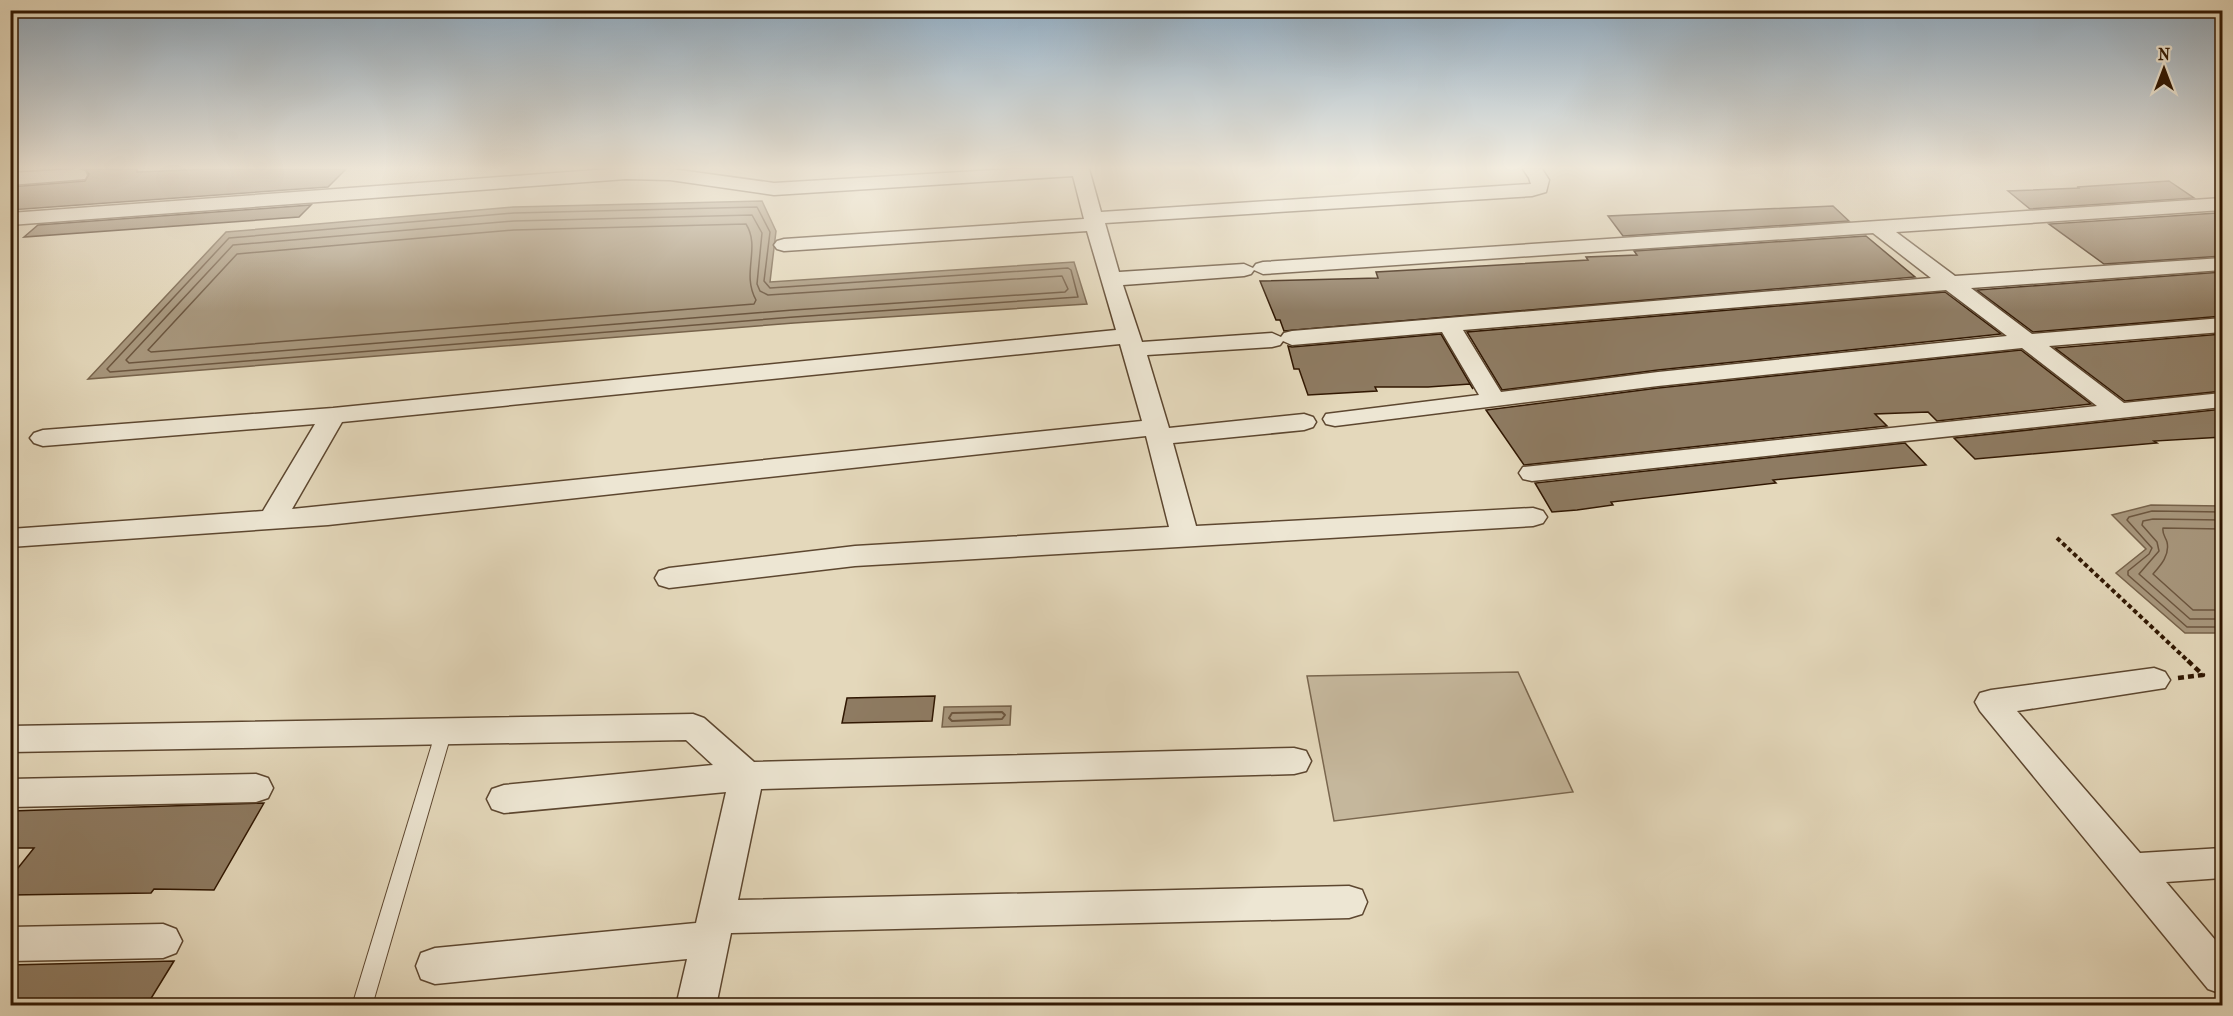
<svg xmlns="http://www.w3.org/2000/svg" width="2233" height="1016" viewBox="0 0 2233 1016" font-family="'IM FELL French Canon',serif">
  <rect width="100%" height="100%" fill="#e4d8bb"/>
  <filter id="stains"><feTurbulence type="fractalNoise" baseFrequency=".00333" numOctaves="4"/><feColorMatrix values="0 0 0 0 .2 0 0 0 0 .09 0 0 0 0 .02 0 0 0 .5 -.17"/></filter>
  <radialGradient id="worn" r=".72"><stop offset=".6" stop-color="#630" stop-opacity="0"/><stop offset="1" stop-color="#630" stop-opacity=".3"/></radialGradient>
  <!-- green -->
  <path fill="#c5b79c" stroke="#7a674f" stroke-width="1.5" d="M1518 672 1573 792 1334 821 1307 676Z"/>
  <!-- water -->
  <path fill="#a7967c" stroke="#77634b" stroke-width="1.5" d="M762 201 776 231 770 282 1074 262 1087 304 794 323 88 379 226 232 513 207Z
    M2151 505 2222 506V633H2185L2116 573 2146 549 2112 515Z
    M1011 706 1010 725 942 727 944 707Z"/>
  <g fill="none" stroke-linecap="round" stroke-linejoin="round">
    <!-- shore-far1 -->
    <path stroke="#6c563f" stroke-width="1.5" d="M757 207 770 232 764 281 770 288 1068 268 1071 270 1078 297 794 317 110 372 107 369 229 238 514 213Z
      M752 215 762 233 757 284 760 291 768 295 1062 276 1068 289 1065 292 793 310 129 363 126 360 233 245 514 221Z
      M746 224C761 248 741 273 756 300L754 304 151 352 148 350 237 254 514 230Z
      M2222 512 2152 511 2129 517 2127 520 2152 548 2149 554 2128 571V575L2187 627H2222
      M2222 520 2153 519 2143 521 2142 525 2157 542 2159 551 2139 574 2190 619H2222
      M2222 529 2163 528C2162 534 2165 536 2167 542 2170 555 2161 565 2153 574L2193 610H2222"/>
    <!-- shore -->
    <path stroke="#6c563f" stroke-width="2" d="M1002 712 1005 715 1002 719 952 721 949 718 952 713Z"/>
  </g>
  <!-- building -->
  <path fill="#8e7b62" stroke="#301702" stroke-width="1.5" d="M85 169H137V172L210 169H346L328 187 10 210V187L85 181 89 174Z
    M2169 181 2194 198 2030 209 2008 191 2080 188 2077 187Z
    M311 205 299 217 24 237 38 225Z
    M1833 206 1849 221 1623 236 1608 216Z
    M2217 213 2223 216V256L2104 264 2049 224Z
    M1866 236 1915 277 1284 331 1280 320H1276L1260 281 1378 278 1376 272 1588 260 1586 257 1637 255 1634 251Z
    M2222 272 2223 316 2033 332 1977 290Z
    M1945 292 2001 334 1658 370 1502 390 1467 332Z
    M1441 334 1473 389 1470 384 1428 387H1375L1377 391 1308 395 1299 369H1294L1288 346 1292 347Z
    M2222 334 2223 391 2125 401 2055 348Z
    M2021 350 2091 404 1937 421 1928 412 1875 414 1887 426 1524 465 1486 410 1658 388Z
    M2223 409V437L2154 441 2157 443 1975 459 1954 438Z
    M1905 443 1926 465 1773 480 1776 483 1611 502 1613 505 1577 510 1552 512 1535 483Z
    M935 696 932 721 842 723 847 698Z
    M264 803 214 890 154 889 151 893 10 895V878L34 848H10V811Z
    M174 961 147 1005H10V965Z"/>
  <g fill="none" stroke-linecap="round" stroke-linejoin="round">
    <defs>
      <path id="service" d="M444 725 450 726 452 731 372 1006H352L436 731 438 726Z"/>
      <path id="minor" d="M78 169 85 171 87 175 85 179 10 185V173Z
        M609 169H672L774 183 1012 169H1089L1101 212 1531 184 1529 178 1523 169H1542L1549 180 1546 192 1532 196 1105 223 1119 272 1244 264 1253 268 1256 264 1263 262 2222 198V210L1896 232 1955 276 2222 258V270L1971 288 2032 334 2222 318V332L2049 346 2124 403 2222 393V407L1532 481 1523 479 1519 473 1523 467 2097 406 2022 348 1658 386 1335 426 1326 424 1323 419 1326 414 1479 395 1442 332 1292 345 1283 341 1280 345 1272 347 1147 355 1169 428 1304 414 1313 417 1316 422 1313 427 1304 430 1173 443 1196 526 1533 508 1543 511 1547 517 1543 523 1533 526 855 566 669 588 659 585 655 578 659 571 669 568 855 546 1169 527 1146 436 328 525 10 547V529L263 511 315 424 43 446 34 443 30 438 34 433 43 430 333 408 1116 330 1087 231 784 251 777 249 774 245 777 241 784 239 1084 219 1073 176 774 195 670 180 626 179 10 225V213ZM1873 233 1931 278 1292 331 1284 333 1281 337 1272 333 1142 342 1123 285 1244 276 1251 274 1254 270 1263 274ZM1946 290 2007 336 1658 372 1501 392 1463 330ZM1120 344 1142 421 292 509 342 422Z
        M2154 668 2165 672 2170 680 2165 688 2017 711 2140 853 2222 848V878L2166 882 2222 948V994L2208 989 1980 711 1975 702 1980 693 1991 690Z
        M693 714 704 718 754 762 1294 748 1306 751 1311 761 1306 771 1294 774 761 789 738 900 1349 886 1362 890 1367 902 1362 914 1349 918 731 933 716 1006H676L687 959 435 984 421 979 416 966 421 953 435 948 696 923 726 792 504 813 492 809 487 799 492 789 504 785 713 765 686 740 10 752V726Z
        M256 774 268 778 273 788 268 798 256 802 10 807V779Z
        M163 924 176 929 182 941 176 953 163 958 10 961V927Z"/>
    </defs>
    <!-- service casing -->
    <use href="#service" stroke="#5d4730" stroke-width="2"/>
    <!-- minor casing -->
    <use href="#minor" stroke="#5d4730" stroke-width="3"/>
    <!-- path-far1 -->
    <path stroke="#301702" stroke-width="4" stroke-dasharray="4.5 3" stroke-linecap="butt" d="M2057 538 2188 661"/>
    <!-- path -->
    <path stroke="#301702" stroke-width="4.5" stroke-dasharray="6 4" stroke-linecap="butt" d="M2178 678 2203 675 2186 659"/>
    <!-- service -->
    <use href="#service" fill="#ede6d3" fill-rule="evenodd"/>
    <!-- minor -->
    <use href="#minor" fill="#ede6d3" fill-rule="evenodd"/>
  </g>
  <!-- sky -->
  <linearGradient id="sky" x2="0" y2="1"><stop stop-color="#8ea8bd"/><stop offset="0.54" stop-color="#f3ede0"/><stop offset="1" stop-color="#f3ede0" stop-opacity="0"/></linearGradient>
  <rect width="2233" height="311" fill="url(#sky)"/>
  <!-- margin -->
  <rect width="2233" height="1016" fill="none" stroke="#e4d8bb" stroke-width="36"/>
  <rect x="12" y="12" width="2209" height="992" fill="none" stroke="#301702" stroke-width="3"/>
  <rect x="18" y="18" width="2197" height="980" fill="none" stroke="#301702" stroke-width="1.5"/>
  <!-- north arrow -->
  <g transform="translate(2164 69)" stroke="#ede6d3" stroke-width="4.5" paint-order="stroke">
  <path d="M0-4.5L10 22L0 15L-10 22Z" fill="#301702"/>
  <text y="-9" font-size="16" font-weight="bold" text-anchor="middle" fill="#301702">N</text>
  </g>
  <rect width="100%" height="100%" filter="url(#stains)"/>
  <rect width="100%" height="100%" fill="url(#worn)"/>
</svg>
